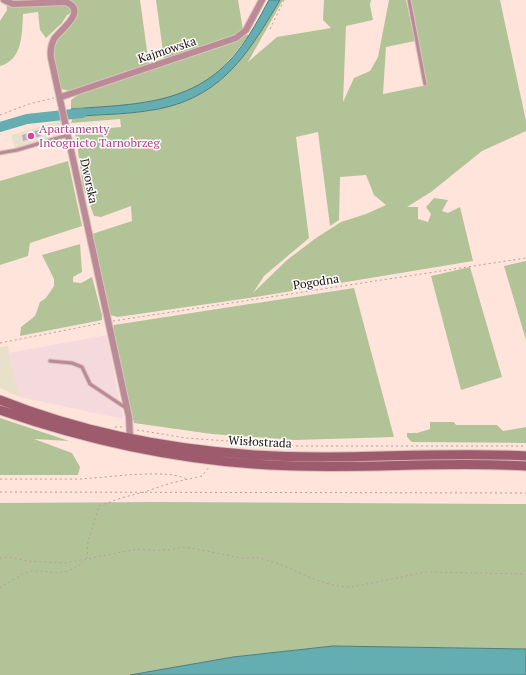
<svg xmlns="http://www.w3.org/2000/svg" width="526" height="675" viewBox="0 0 526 675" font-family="'PT Serif',serif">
  <rect width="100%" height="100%" fill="#ffe4db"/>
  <!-- commercial -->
  <path fill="#e9e0cb" d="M62 120 66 137 16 152 11 135Z
    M8 346 9 353 20 397 0 388V347Z"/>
  <!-- industrial -->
  <path fill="#f4d9dd" d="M107 335 123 419 20 397 9 353Z"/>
  <!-- green -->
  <path fill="#b2c497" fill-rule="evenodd" d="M6 0H140L149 65 76 89 69 91 61 89C58 83 57 75 56 68 48 30 66 41 77 14L71 13 67 15 62 23 46 38 40 30 38 12 23 14C22 33 23 60 0 66V21L7 10Z
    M156 0H238L243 30 237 34 164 59Z
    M280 0H283L248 62 277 37 331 28 323 20 324 0H371L370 5 373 20 346 26 343 102 354 78 370 71 378 57 389 0H406L415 41 386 47 383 94 427 85 411 0H500L526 121V131L482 151 431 192 407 207H418V219L428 222 431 214 426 207 434 198 448 200 442 211 448 213 460 207 473 261 249 298 118 317 110 315 92 234 132 221 131 206 101 217 94 216 83 186 75 131 121 127 120 119 71 123 73 117C97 114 121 115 146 111 218 102 246 58 280 0ZM318 132 330 226 339 220 340 177 366 175 374 195 386 205 366 214 341 222 316 238 287 260 253 293 264 276 309 238 296 137Z
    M245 34 249 35C235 54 220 73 200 85 166 106 110 106 71 109V100L80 93 229 44Z
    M68 161 82 226 30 243 28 256 0 265V181Z
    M80 244 82 272 73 277V282L81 283 92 277 102 315V320L20 336 21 327 35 316 40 302 46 298 54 286V279L42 255Z
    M526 261V340L504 266Z
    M470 267 502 377 461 390 431 276Z
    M354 288 394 437 295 440 212 434 134 423 113 328 114 325Z
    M0 418 69 441 34 439 72 453 80 467 78 475H0Z
    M430 422H454L456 425H497L503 431 526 427V443L412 442 407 437V433H417L430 429Z
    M157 502 526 504V649L333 646 233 657 130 675H0V503Z"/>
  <!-- water -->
  <path fill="#64adb1" stroke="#4e7d7f" d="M269 0H280C246 58 218 102 146 111 121 115 97 114 73 117L69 114 71 109C134 104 194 106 237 52 250 36 259 18 269 0Z
    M333 646 526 649V675H130L233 657Z"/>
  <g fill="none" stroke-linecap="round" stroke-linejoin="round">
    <!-- river -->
    <path stroke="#64adb1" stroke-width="10" d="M0 127 27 119 82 113"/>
  </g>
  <!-- building -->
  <path fill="#c3abc1" d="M39 130 41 136 23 141 22 135Z"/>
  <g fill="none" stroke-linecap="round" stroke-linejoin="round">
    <defs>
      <path id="lane" d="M409 0 425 84
        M0 153 17 150 68 135
        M50 361 72 363 82 367 90 384 126 408"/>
      <path id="street" d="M4 0 13 4 66 2C88 11 61 29 54 39 51 45 50 51 51 58L129 417 130 438
        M61 97 236 38 246 30 262 0"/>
      <path id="secondary" d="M0 400C80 432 167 449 254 455 344 461 435 451 526 456
        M0 410C89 441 175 460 269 465 354 470 440 461 526 466"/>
    </defs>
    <!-- lane casing -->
    <use href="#lane" stroke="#dac2ba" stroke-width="5"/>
    <!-- street casing -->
    <use href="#street" stroke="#dac2ba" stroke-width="8"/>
    <!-- secondary casing -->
    <use href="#secondary" stroke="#dac2ba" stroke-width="11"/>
    <!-- path -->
    <path stroke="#b59f97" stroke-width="1" stroke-dasharray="2 3" stroke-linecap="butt" d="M270 29 284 0
      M0 115 29 104 54 98
      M113 321 526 258
      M0 343 102 323
      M115 427H124
      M137 430 186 438 296 446H526
      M0 479C27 479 53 479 80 479 103 478 169 468 186 479
      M147 491 171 483 202 476 209 467
      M0 492 526 493
      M0 558 9 557 27 561 65 563 138 549C153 551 169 551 183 547 203 550 222 554 241 558 247 559 253 557 259 558 292 565 317 587 352 587L426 572 526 574
      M0 588 21 575 31 571H44L56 573 68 571 81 564 87 558 88 542 99 506 121 498 144 492"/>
    <!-- lane -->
    <use href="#lane" stroke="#ba8a96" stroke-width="3"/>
    <!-- street -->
    <use href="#street" stroke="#ba8a96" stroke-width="6"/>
    <!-- secondary -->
    <use href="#secondary" stroke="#9e5b6d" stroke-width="9"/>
  </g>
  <!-- markers -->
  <circle fill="#d1479c" stroke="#fff" stroke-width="1.5" cx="31" cy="136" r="4"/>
  <g text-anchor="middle" stroke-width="3" stroke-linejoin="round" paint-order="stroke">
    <!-- street labels -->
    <g font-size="12" fill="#190e0a" stroke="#fff">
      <text transform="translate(167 50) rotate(-18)" y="4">Kajmowska</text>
      <text transform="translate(89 181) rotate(78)" y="4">Dworska</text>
      <text transform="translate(316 282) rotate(-9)" y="4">Pogodna</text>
      <text transform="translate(260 442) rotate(3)" y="4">Wisłostrada</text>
    </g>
    <!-- hotel labels -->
    <g font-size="12" fill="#b23c85" stroke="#fff" text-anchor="start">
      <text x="39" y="133">Apartamenty<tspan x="39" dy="14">Incognicto Tarnobrzeg</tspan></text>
    </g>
  </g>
</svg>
